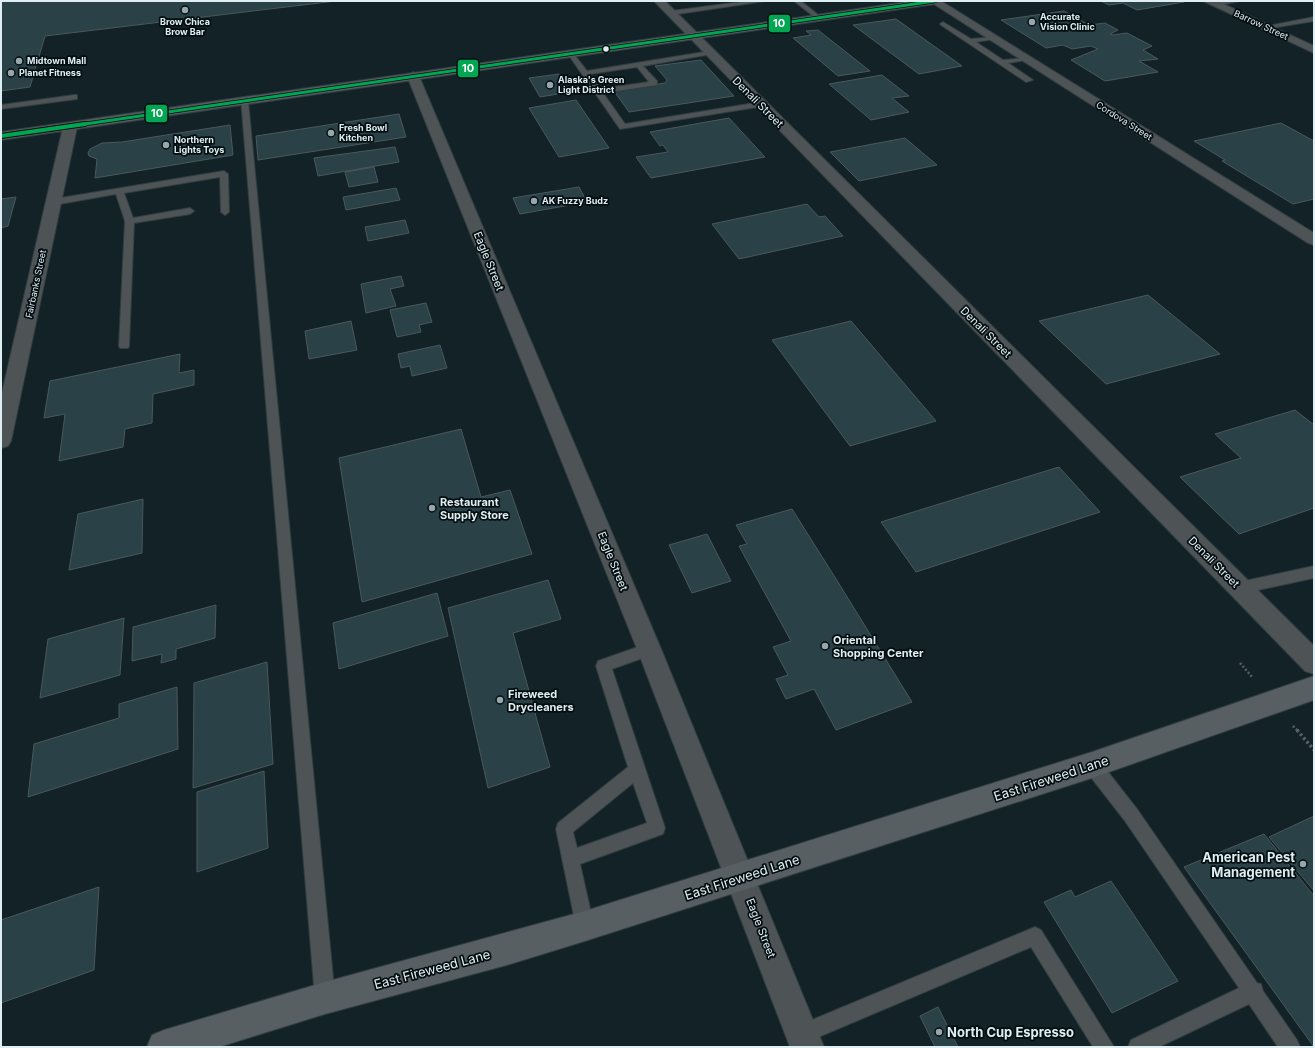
<svg xmlns="http://www.w3.org/2000/svg" width="1315" height="1048" viewBox="0 0 1315 1048" font-family="Inter,sans-serif">
  <rect width="100%" height="100%" fill="#122226"/>
  <!-- building -->
  <path fill="#2a4247" stroke="#4b585b" d="M1 1H336L45 36 30 87 1 91Z
    M1101 1H1181L1184 2 1137 10 1123 3 1109 5Z
    M1064 11 1089 25 1105 23 1118 30 1110 34 1113 35 1127 33 1152 46 1143 50 1158 59 1139 61 1158 72 1105 81 1071 60 1098 49 1091 46 1072 49 1063 45 1046 48 1001 20Z
    M896 19 962 66 919 74 853 25Z
    M818 30 870 71 838 76 793 38 811 35 806 31Z
    M701 60 734 96 629 112 614 91 665 83 667 80 655 66Z
    M559 74 570 92 540 97 529 78Z
    M882 75 909 96 892 98 909 112 871 120 829 84Z
    M576 100 609 148 559 157 529 108Z
    M399 114 406 137 258 160 256 136Z
    M729 118 765 157 651 178 636 157 668 152 663 145 660 146 650 132Z
    M1281 123 1314 141V199L1293 204 1222 161 1225 160 1194 141Z
    M230 125 233 155 95 178 97 159 89 156 88 153 90 149 102 143 122 142Z
    M905 138 937 165 859 181 830 152Z
    M395 147 399 162 318 176 314 158Z
    M374 167 378 182 349 187 345 172Z
    M579 187 587 202 520 214 513 198Z
    M396 188 400 200 346 210 343 197Z
    M16 197 8 226 1 228V199Z
    M807 204 819 217 825 216 843 236 739 259 712 224Z
    M405 220 409 233 368 241 365 227Z
    M401 276 404 286 390 289 396 306 366 313 361 284Z
    M1148 295 1220 354 1106 384 1039 321Z
    M426 303 432 322 419 325 421 332 397 337 390 310Z
    M351 321 357 350 309 359 305 331Z
    M851 321 936 421 850 446 772 340Z
    M440 345 447 368 412 376 410 366 401 368 398 354Z
    M180 354 179 373 194 370V385L153 394 152 423 125 429 123 447 59 461 65 414 44 418 50 381Z
    M1295 410 1314 425V508L1239 534 1180 477 1241 458 1215 434Z
    M461 429 481 497 510 490 532 554 362 602 339 458Z
    M1059 467 1100 512 916 572 881 522Z
    M143 499 142 553 69 570 78 514Z
    M792 509 836 579 912 702 836 730 814 689 786 699 776 679 788 675 773 647 791 641 739 546 747 544 736 525Z
    M707 534 731 581 692 593 669 545Z
    M548 580 561 619 513 633 550 767 488 788 448 608Z
    M437 593 448 636 339 669 333 623Z
    M216 605 215 638 176 649V659L161 663 162 654 132 661 133 627Z
    M124 618 120 675 40 698 48 639Z
    M267 662 273 764 193 788 194 683Z
    M177 687 178 749 28 797 34 744 119 718V704Z
    M264 771 268 848 197 872V792Z
    M1314 816V891L1269 837Z
    M1264 834 1314 896V1047L1184 867Z
    M1111 881 1178 981 1112 1013 1044 902 1071 890 1075 897Z
    M99 887 94 970 1 1003V920Z
    M938 1007 958 1047H935L920 1016Z"/>
  <g fill="none" stroke-linecap="round" stroke-linejoin="round">
    <defs>
      <path id="service" d="M748 1H765L671 15 668 13 671 11Z
        M794 1H801L822 18 817 19Z
        M1223 1H1240L1215 6 1212 4Z
        M1314 17V21L1265 29 1262 27Z
        M943 22 971 39 994 37V39L976 42 1003 60 1027 58V60L1008 63 1033 80 1026 82 941 25 940 24Z
        M710 51 713 53 712 54 643 66 657 81V85L603 93 625 124 761 102 765 104 764 106 620 129 568 54 573 53 587 71ZM637 67 649 82 600 89 590 74Z
        M74 95H77V99L1 109V105Z
        M241 99 248 101 335 998 332 1005 325 1008 318 1005 315 998Z
        M224 171 228 174 229 212 225 215 221 212 220 177 124 193 133 218 190 208 194 211 190 214 134 223 129 346 128 348H120L119 346 125 221 116 194 54 205 50 202 54 199Z
        M1314 566V578L1240 594 1235 592 1233 588 1235 584 1240 582Z
        M649 643 654 644 656 649 654 654 612 669 665 828 663 834 580 864 594 926 591 932 585 935 579 932 576 926 556 829 558 823 628 767 596 666 598 661ZM633 783 647 823 577 848 573 832Z
        M1092 757 1098 759 1137 809 1257 983 1261 984 1263 991 1297 1040 1300 1047H1278L1249 1004 1159 1047H1128L1131 1040 1239 988 1125 821 1086 771 1084 765 1086 759Z
        M1035 927 1041 930 1114 1047H1093L1031 947 802 1044 795 1041 792 1034 795 1027Z"/>
      <path id="minor" d="M929 1H941L1314 233V245L1308 243Z
        M1203 1H1217L1314 46V53Z
        M413 72 419 76 661 649 824 1047H790L637 649 407 76Z
        M70 123 75 124 77 127 11 441 8 446 1 448V397L63 127 65 124Z"/>
      <path id="tertiary" d="M654 1H665L1314 646V674L1305 671Z"/>
      <path id="secondary" d="M1314 676V700L1092 778 585 941 507 965 325 1014 219 1047H147L152 1035 164 1030 325 982 585 911 1092 752Z"/>
      <path id="primary" d="M913 1H940L935 4 1 140V132Z"/>
    </defs>
    <!-- service casing -->
    <use href="#service" stroke="#303e41" stroke-width="2"/>
    <!-- minor casing -->
    <use href="#minor" stroke="#303e41" stroke-width="2"/>
    <!-- tertiary casing -->
    <use href="#tertiary" stroke="#303e41" stroke-width="2"/>
    <!-- secondary casing -->
    <use href="#secondary" stroke="#303e41" stroke-width="2"/>
    <!-- primary casing -->
    <use href="#primary" stroke="#303e41" stroke-width="2"/>
    <!-- path-far1 -->
    <path stroke="#596062" stroke-width="2.5" stroke-dasharray="2 2" stroke-linecap="butt" d="M1240 663 1253 678
      M1293 726 1298 731"/>
    <!-- path -->
    <path stroke="#596062" stroke-width="3.5" stroke-dasharray="2.5 2.5" stroke-linecap="butt" d="M1297 730 1314 750"/>
    <!-- service -->
    <use href="#service" fill="#4e5356" fill-rule="evenodd"/>
    <!-- minor -->
    <use href="#minor" fill="#4e5356" fill-rule="evenodd"/>
    <!-- tertiary -->
    <use href="#tertiary" fill="#4e5356" fill-rule="evenodd"/>
    <!-- secondary -->
    <use href="#secondary" fill="#585f62" fill-rule="evenodd"/>
    <!-- primary -->
    <use href="#primary" fill="#535d60" fill-rule="evenodd"/>
    <defs>
      <path id="bus-1-far1" d="M78 125 935 1"/>
      <path id="bus-1" d="M1 136 85 124"/>
    </defs>
    <!-- bus-1-far1 casing -->
    <use href="#bus-1-far1" stroke="#040e11" stroke-width="4.5"/>
    <!-- bus-1 casing -->
    <use href="#bus-1" stroke="#040e11" stroke-width="6"/>
    <!-- bus-1-far1 -->
    <use href="#bus-1-far1" stroke="#00a651" stroke-width="3"/>
    <!-- bus-1 -->
    <use href="#bus-1" stroke="#00a651" stroke-width="4"/>
  </g>
  <!-- markers -->
  <g fill="#97a7ab" stroke="#040e11" stroke-width="1.5">
    <circle cx="185" cy="10" r="4"/>
    <circle cx="1032" cy="22" r="4"/>
    <circle cx="19" cy="61" r="4"/>
    <circle cx="11" cy="73" r="4"/>
    <circle cx="550" cy="85" r="4"/>
    <circle cx="331" cy="133" r="4"/>
    <circle cx="166" cy="145" r="4"/>
    <circle cx="534" cy="201" r="4"/>
    <circle cx="432" cy="508" r="4"/>
    <circle cx="825" cy="646" r="4"/>
    <circle cx="500" cy="700" r="4"/>
    <circle cx="1303" cy="864" r="4"/>
    <circle cx="939" cy="1032" r="4"/>
  </g>
  <circle fill="#deeef3" stroke="#040e11" stroke-width="1.5" cx="606" cy="49" r="3.5"/>
  <g text-anchor="middle" stroke-width="3.5" stroke-linejoin="round" paint-order="stroke">
    <!-- far-poi labels -->
    <g font-size="9" font-weight="bold" fill="#deeef3" stroke="#040e11" text-anchor="start">
      <text x="1040" y="20">Accurate<tspan x="1040" dy="10">Vision Clinic</tspan></text>
      <text x="185" y="25" text-anchor="middle">Brow Chica<tspan x="185" dy="10">Brow Bar</tspan></text>
      <text x="27" y="64">Midtown Mall</text>
      <text x="19" y="76">Planet Fitness</text>
      <text x="558" y="83">Alaska's Green<tspan x="558" dy="10">Light District</tspan></text>
      <text x="339" y="131">Fresh Bowl<tspan x="339" dy="10">Kitchen</tspan></text>
      <text x="174" y="143">Northern<tspan x="174" dy="10">Lights Toys</tspan></text>
      <text x="542" y="204">AK Fuzzy Budz</text>
    </g>
    <!-- far-street labels -->
    <g font-size="9" fill="#deeef3" stroke="#040e11">
      <text transform="translate(1261 25) rotate(25)" y="3">Barrow Street</text>
      <text transform="translate(1124 121) rotate(32)" y="3">Cordova Street</text>
      <text transform="translate(36 284) rotate(-78)" y="3">Fairbanks Street</text>
    </g>
    <!-- street labels -->
    <g font-size="11" fill="#deeef3" stroke="#040e11">
      <text transform="translate(758 102) rotate(45)" y="4">Denali Street</text>
      <text transform="translate(489 261) rotate(68)" y="4">Eagle Street</text>
      <text transform="translate(986 332) rotate(45)" y="4">Denali Street</text>
      <text transform="translate(613 561) rotate(68)" y="4">Eagle Street</text>
      <text transform="translate(1214 562) rotate(45)" y="4">Denali Street</text>
      <text transform="translate(761 928) rotate(69)" y="4">Eagle Street</text>
    </g>
    <!-- poi labels -->
    <g font-size="11" font-weight="bold" fill="#deeef3" stroke="#040e11" text-anchor="start">
      <text x="440" y="506">Restaurant<tspan x="440" dy="13">Supply Store</tspan></text>
      <text x="833" y="644">Oriental<tspan x="833" dy="13">Shopping Center</tspan></text>
      <text x="508" y="698">Fireweed<tspan x="508" dy="13">Drycleaners</tspan></text>
    </g>
    <!-- near-street labels -->
    <g font-size="13" fill="#deeef3" stroke="#040e11">
      <text transform="translate(1051 778) rotate(-18)" y="5">East Fireweed Lane</text>
      <text transform="translate(742 877) rotate(-18)" y="5">East Fireweed Lane</text>
      <text transform="translate(432 969) rotate(-15)" y="5">East Fireweed Lane</text>
    </g>
    <!-- near-poi labels -->
    <g font-size="13" font-weight="bold" fill="#deeef3" stroke="#040e11" text-anchor="end">
      <text x="1295" y="862">American Pest<tspan x="1295" dy="15">Management</tspan></text>
      <text x="947" y="1037" text-anchor="start">North Cup Espresso</text>
    </g>
  </g>
  <g stroke="#040e11" stroke-width="1.5">
    <rect x="768" y="14" width="23" height="19" rx="4" fill="#00a651"/>
    <rect x="457" y="59" width="22" height="19" rx="4" fill="#00a651"/>
    <rect x="145" y="104" width="23" height="19" rx="4" fill="#00a651"/>
  </g>
  <g font-size="11" text-anchor="middle" font-weight="bold" fill="#fff">
    <text x="779" y="27">10</text>
    <text x="468" y="72">10</text>
    <text x="157" y="117">10</text>
  </g>
  <!-- border -->
  <rect width="1315" height="1048" fill="none" stroke="#deeef3" stroke-width="4"/>
</svg>
